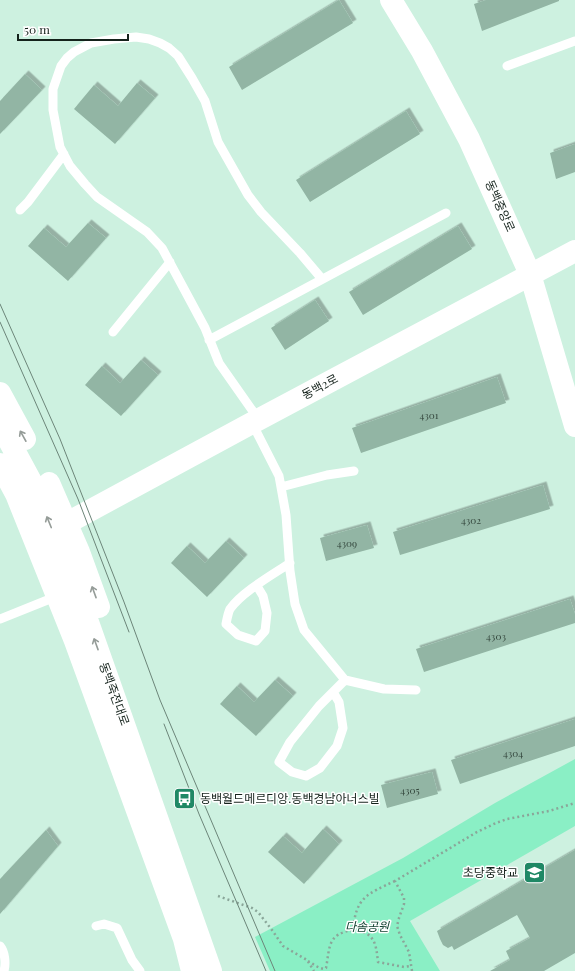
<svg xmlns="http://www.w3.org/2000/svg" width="575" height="971" viewBox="0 0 575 971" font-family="'Playfair Display','Noto Sans KR',serif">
  <defs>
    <filter id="shadow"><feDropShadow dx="3.5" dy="-3.5" stdDeviation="0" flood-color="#0004"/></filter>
  </defs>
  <rect width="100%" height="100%" fill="#cdf1e0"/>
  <!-- green -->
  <path fill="#8aefc5" d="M575 759V826L410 921 440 971H270L255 937 403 858 495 803Z"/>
  <!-- building -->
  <path fill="#92b5a4" filter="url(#shadow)" d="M339 0 353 23 242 90 229 67Z
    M486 0H559V1L482 31 474 4Z
    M25 74 42 90 0 134V101Z
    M137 83 155 98 115 144 74 109 94 85 118 106Z
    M406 111 420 134 310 202 296 180Z
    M575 144V172L556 179 550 153Z
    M88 223 106 238 68 281 28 246 44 228 66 247Z
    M458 226 472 249 363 315 349 292Z
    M315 300 329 321 285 350 271 328Z
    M141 360 158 375 121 416 85 385 102 366 120 383Z
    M497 377 506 403 361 453 352 428Z
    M543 485 550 509 400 555 393 532Z
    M367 525 374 548 326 561 320 538Z
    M226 541 244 558 207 597 171 563 187 546 205 563Z
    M570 599 575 614V623L424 672 416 649Z
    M275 680 293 696 256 736 220 704 237 686 254 702Z
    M575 719V746L460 784 451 760Z
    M432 772 438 794 387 808 381 785Z
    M323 829 339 844 304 884 268 852 283 836 302 853Z
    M46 830 58 846 0 914V879Z
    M575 850V953L544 971H490L510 960 506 951 530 938 517 915 454 950 452 946 448 948 443 945 440 939 437 931Z"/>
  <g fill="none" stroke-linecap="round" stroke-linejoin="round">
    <!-- path -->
    <path stroke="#8aa699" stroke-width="2.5" stroke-dasharray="2 3" stroke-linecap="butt" d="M395 881C367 894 356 897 353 930 375 932 376 944 378 962L404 967 411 966
      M218 896 252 908 258 912 272 930 283 946 307 960 314 971
      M308 961C313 964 318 968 324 969L326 968C330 947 327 934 353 930
      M412 971 409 952 400 935 397 926 399 918 404 904V898L395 881 477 832 496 823 507 819 549 811 575 803"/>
    <!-- service -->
    <path stroke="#fff" stroke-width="9" d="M507 66 575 41
      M20 210 28 202 64 154
      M113 332 170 262
      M209 340 446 213
      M259 420 219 363 205 328 162 248 147 232 97 197 85 184 70 166 60 147 53 110V89L61 66 67 58 74 52 91 43 114 39 136 37 149 39 160 43 169 48 178 56 192 78 205 101 218 142 248 195 261 212 300 253 322 279
      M252 423 279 476 286 515 290 571 295 604 304 630 345 680 384 689 416 690
      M281 487 327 475 354 471
      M257 586 263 596 267 613 265 631 256 641 238 635 226 624C227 619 228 613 230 609 242 592 272 575 290 563
      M0 619 50 599
      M333 692 339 702 343 728 337 746 320 768 306 776 292 772 279 762 290 742 319 706 345 680
      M96 926 104 924 117 928 132 960 140 971
      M0 946C5 952 6 963 4 971"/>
    <!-- tertiary -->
    <path stroke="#fff" stroke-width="22" d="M391 0 422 51 469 139 530 274 575 426
      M67 523 252 423 575 251"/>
    <!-- secondary -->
    <path stroke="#fff" stroke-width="22" d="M0 393 25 439
      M0 424 34 487 77 591 211 971
      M0 464 16 494 75 641 184 939 192 971
      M49 483 79 552 99 607"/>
    <!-- tram -->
    <path stroke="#6c8579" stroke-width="1" d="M0 304 60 439 124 602 160 700 275 971
      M0 322 78 499 129 632
      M164 724 199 814 266 971"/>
  </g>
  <!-- one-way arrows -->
  <defs><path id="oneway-shaft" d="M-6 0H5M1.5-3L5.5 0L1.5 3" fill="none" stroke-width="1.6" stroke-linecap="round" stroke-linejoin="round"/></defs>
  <g stroke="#959c98">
    <use href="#oneway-shaft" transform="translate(23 436) rotate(-119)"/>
    <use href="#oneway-shaft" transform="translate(49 522) rotate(-112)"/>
    <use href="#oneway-shaft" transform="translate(94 592) rotate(-110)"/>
    <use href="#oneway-shaft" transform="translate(96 644) rotate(-110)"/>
  </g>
  <!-- icons -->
  <defs>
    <symbol id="bus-square" viewBox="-11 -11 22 22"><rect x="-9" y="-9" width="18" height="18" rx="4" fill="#1f8865" stroke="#fff"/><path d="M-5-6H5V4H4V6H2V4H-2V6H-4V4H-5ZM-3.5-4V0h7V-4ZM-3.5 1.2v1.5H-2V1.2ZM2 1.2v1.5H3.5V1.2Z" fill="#fff"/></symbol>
    <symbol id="school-square" viewBox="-11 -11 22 22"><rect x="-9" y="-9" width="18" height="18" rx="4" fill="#1f8865" stroke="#fff"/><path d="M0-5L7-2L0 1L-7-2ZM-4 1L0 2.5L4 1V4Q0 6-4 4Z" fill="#fff"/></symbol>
  </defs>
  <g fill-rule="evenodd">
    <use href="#bus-square" x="172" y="786" width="25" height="25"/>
    <use href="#school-square" x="522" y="860" width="25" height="25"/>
  </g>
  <g text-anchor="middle" stroke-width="3" stroke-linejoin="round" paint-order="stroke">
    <!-- number labels -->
    <g font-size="10" fill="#34473d">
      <text x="429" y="419">4301</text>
      <text x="471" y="524">4302</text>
      <text x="347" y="547">4309</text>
      <text x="496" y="640">4303</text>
      <text x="513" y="757">4304</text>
      <text x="410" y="794">4305</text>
    </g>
    <!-- street labels -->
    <g font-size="12" fill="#14221b" stroke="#fff">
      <text transform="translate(500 206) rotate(66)" y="4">동백중앙로</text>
      <text transform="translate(320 387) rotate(-28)" y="4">동백2로</text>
      <text transform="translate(114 694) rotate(70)" y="4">동백죽전대로</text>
    </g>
    <!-- poi labels -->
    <g font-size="12" fill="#14221b" stroke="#fff" text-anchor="start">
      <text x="200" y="803">동백월드메르디앙.동백경남아너스빌</text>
      <text x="518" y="877" text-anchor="end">초당중학교</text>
    </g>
    <!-- park labels -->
    <g font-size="12" font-style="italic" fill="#0b3d2b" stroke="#fff">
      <text x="367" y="931">다솜공원</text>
    </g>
  </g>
  <!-- scale -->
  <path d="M18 34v6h110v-6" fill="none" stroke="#14221b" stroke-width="2"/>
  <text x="24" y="34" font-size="12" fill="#14221b" stroke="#ffffff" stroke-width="3" paint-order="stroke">50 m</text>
</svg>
